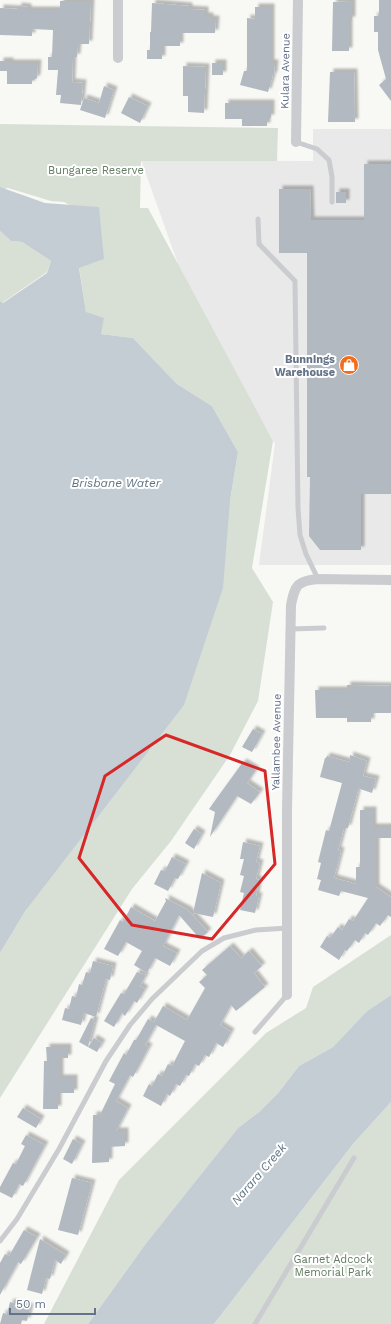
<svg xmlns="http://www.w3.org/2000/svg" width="391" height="1324" font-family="'Work Sans',sans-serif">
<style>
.built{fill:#e8e9e8}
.green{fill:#d8e0d5}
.water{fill:#c5cdd4}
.building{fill:#b2b9c0;filter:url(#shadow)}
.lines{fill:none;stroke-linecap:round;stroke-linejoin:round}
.lane{stroke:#caccd0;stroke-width:5}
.street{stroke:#caccd0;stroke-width:10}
.marked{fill:none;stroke:#d62828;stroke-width:3;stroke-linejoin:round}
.labels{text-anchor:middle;stroke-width:4;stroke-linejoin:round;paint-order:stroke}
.street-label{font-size:11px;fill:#647389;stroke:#fff}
.park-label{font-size:11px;fill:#617a60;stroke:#fff}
.poi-label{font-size:11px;font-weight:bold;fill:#647389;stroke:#fff;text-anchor:end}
.water-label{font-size:12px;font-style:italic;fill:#607584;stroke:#fff}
</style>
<defs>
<filter id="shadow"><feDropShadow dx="3.5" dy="-3.5" stdDeviation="1" flood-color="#0004"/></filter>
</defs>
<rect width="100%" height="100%" fill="#f8f8f5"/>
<path class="built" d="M313,129H391V565H259L275,444L187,289L141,160L313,161Z"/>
<path class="green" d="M0,124L278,128L277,161H141L140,208H148L273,441L252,568L273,602L258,701L230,755L171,841L132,889L0,1098V953L26,910L230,501L238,452L212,406L177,384L133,338L101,334L86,312L79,267L77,209L64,202L51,201L8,188L0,190Z
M0,231L11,241L22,242L51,261L47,272L2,303L0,301Z
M391,935V995L367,1011L333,1047L299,1066L278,1093L259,1112L238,1128L147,1242L88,1324H44L119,1180L266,1033L306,1008L313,987Z
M391,1102V1324H214L353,1144Z"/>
<path class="water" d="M0,187L45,203L99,207L104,259L79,268L86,312L104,318L101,334L133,338L177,384L212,406L238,452L230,501L223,588L184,705L26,910L0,953V301L3,303L47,273L51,261L22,242L11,241L0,231Z
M391,995V1102L353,1144L214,1324H88L147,1242L238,1128L259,1112L278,1093L299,1066L333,1047L367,1011Z"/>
<path class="building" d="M379,0H391V101L379,85L386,79L378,50V32H374V16H379Z
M60,1H91L89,44H78L77,57H73L72,82L83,83L81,105L60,103L61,95H56L58,70H48V57H52L53,30L32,29V36L0,35V8L18,9V6L28,7V10H60Z
M352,1V20H349V51H332L333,2Z
M152,3L189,6V9L205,10V16H210V19H216L215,33H180V46H162V59H147V50H150V32H151Z
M255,7H271V63H275L274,75H273L268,92L240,85L244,71H247V18L255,19Z
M0,61H10V63H38L37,78L32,81V84H7V71H0Z
M212,63H223V75H212Z
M183,66L206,67L204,113L188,112V96H183Z
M330,72H354L355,122H328Z
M104,86L114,90L105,118L80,110L84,98L99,103Z
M129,97L148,106L140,123L121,113Z
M225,103H271V118H267V126H242V119H225Z
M364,164H391V494H361V550H320L309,536L310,477H307V253H279V189H310L311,220H364Z
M336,192H346V203H336Z
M347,685L391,686V713H371V722H347V718H316L315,690H347Z
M253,729L262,734L252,752L242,747Z
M350,755L367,761L363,776L376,779L372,793L360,789V788L358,790L348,828H344L338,850L341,851L334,878L356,884V867H360V810H373V827H391V838H376V887L391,897V917L388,915L380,926L376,923L368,935L365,933L359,943L355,940L347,951L345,950L339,960L320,947L327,936L330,938L338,927L342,930L349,919L353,921L368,898L341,891L339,896L318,890L321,880L317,879L321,863L318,862L326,830L329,831L342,783L320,777L325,758H326L327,756L349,762Z
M243,762L256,770L247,783L260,792L251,804L237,796L210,837L215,812L209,809Z
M194,829L202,834L194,849L185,843Z
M243,842L260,846L256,862L260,863L256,879L259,880L256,896H259L255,913L240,910L244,893L240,892L244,876L240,875L244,859H240Z
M172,857L186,864L178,879L175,878L168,891L154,884L161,870L165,871Z
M202,873L221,883L213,917L193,913Z
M165,898L188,910L208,932L200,939L179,915L163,946L177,953L170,966L155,958L147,973L134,965L142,951L126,942L118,956L104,949L120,920L123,922L131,907L155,921L166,901Z
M230,946L241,958L249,951L262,966L254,973L265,987L236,1011L231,1005L220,1025L231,1032L223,1047L216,1043L209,1057L205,1055L199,1066L195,1064L189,1076L186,1075L180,1086L176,1084L170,1096L167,1094L161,1106L143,1096L149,1084L152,1086L158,1074L162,1076L168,1064L172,1066L185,1041L156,1025L145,1045L149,1047L133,1077L130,1075L116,1101L128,1108L116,1131H125V1146L109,1147V1162L92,1163L93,1115H100L115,1084L109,1081L124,1053L126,1055L134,1040H136L148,1019L154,1022L163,1006L187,1020L205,988L199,982L207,975L202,970Z
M93,961L113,966L110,980L106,979L96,1017L84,1013L81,1025L62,1020L65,1008L69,1009L72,996L76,997L79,984L82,985L86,972L90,973Z
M137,972L146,975L140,986L145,989L137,1003L134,1001L125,1016L122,1013L114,1027L104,1021L121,993L124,994Z
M91,1018L95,1020L88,1047L79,1042Z
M94,1038L102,1043L97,1052L88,1047Z
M46,1047H68V1058H60V1078H74V1093H58V1109H43L44,1061H47Z
M23,1108L41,1119L36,1128L17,1117Z
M26,1135L45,1145L23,1186L19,1184L12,1198L0,1192V1187L13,1163L16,1164L25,1146L21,1144Z
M73,1139L82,1144L72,1164L63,1159Z
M72,1178L92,1183L78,1235L58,1230Z
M24,1230L37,1237L21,1264L18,1262L0,1295V1263L5,1254L9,1256Z
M40,1239L66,1255L61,1264L55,1260L50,1279L46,1278L42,1294L27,1290Z
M10,1302L30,1307L27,1321L22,1320L21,1324H0L3,1313L7,1314Z"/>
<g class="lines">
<path class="lane" d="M296,142L317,149L329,160L332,177V202
M258,219L259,244L295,281L298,508L300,535L306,554L318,579
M290,629L324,628
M255,1032L287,995
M0,1241L17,1219L59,1149L106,1061L130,1025L152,999L202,951L224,938L256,930L288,928
M255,1324L354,1158"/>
<path class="street" d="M118,58V0
M296,142L298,0
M287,995V810L291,605C295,585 297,581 318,579L391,580"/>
</g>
<path class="marked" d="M166,735L265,771L275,864L212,939L132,925L79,858L105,776Z"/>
<defs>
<symbol id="shop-disc" viewBox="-11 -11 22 22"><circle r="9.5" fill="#f36c19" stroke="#fff"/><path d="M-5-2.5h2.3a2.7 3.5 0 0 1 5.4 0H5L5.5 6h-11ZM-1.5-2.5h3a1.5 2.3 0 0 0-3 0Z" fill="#fff"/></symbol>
</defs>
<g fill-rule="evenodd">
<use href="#shop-disc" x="338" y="354" width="22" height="22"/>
</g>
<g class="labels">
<g class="street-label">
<text transform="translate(285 71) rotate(-89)" y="4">Kulara Avenue</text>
<text transform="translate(276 742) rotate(-89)" y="4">Yallambee Avenue</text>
</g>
<g class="park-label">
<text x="96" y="174">Bungaree Reserve</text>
<text x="333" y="1263">Garnet Adcock<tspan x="333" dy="13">Memorial Park</tspan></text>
</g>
<g class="poi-label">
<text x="335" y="363">Bunnings<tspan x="335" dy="13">Warehouse</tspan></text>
</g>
<g class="water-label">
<text x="116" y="487">Brisbane Water</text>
<text transform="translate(259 1174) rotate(-49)" y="4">Narara Creek</text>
</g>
</g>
<path d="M10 1308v6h85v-6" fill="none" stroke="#647389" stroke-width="2"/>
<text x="16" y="1308" font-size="12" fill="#647389" stroke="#ffffff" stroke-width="3" paint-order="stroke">50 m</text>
</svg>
